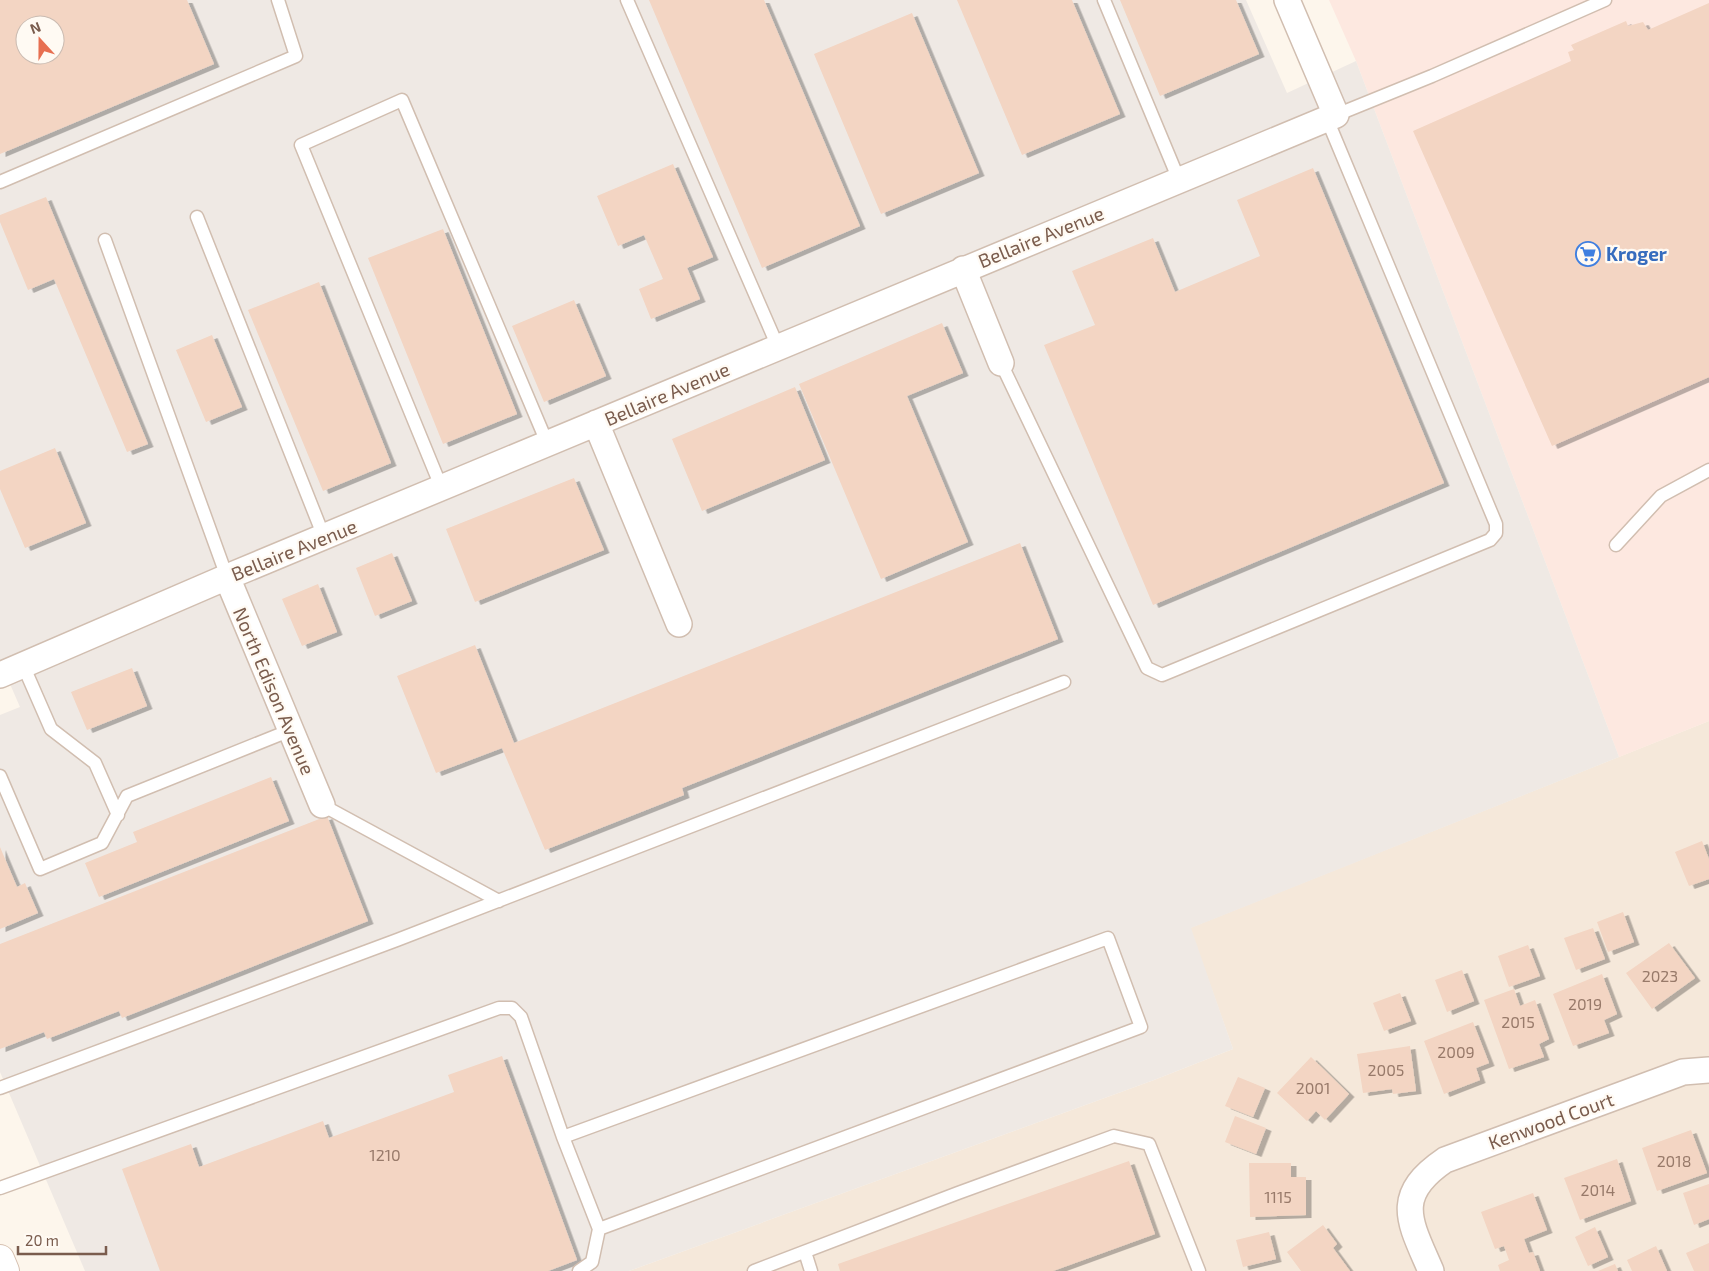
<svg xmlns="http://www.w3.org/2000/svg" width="1709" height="1271" font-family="'Exo 2',sans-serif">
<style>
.residential{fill:#f5e8da}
.commercial{fill:#fde8e0}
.industrial{fill:#efe9e4;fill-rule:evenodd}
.building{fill:#f3d5c3;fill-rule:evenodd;filter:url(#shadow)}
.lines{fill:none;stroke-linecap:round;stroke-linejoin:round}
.lane-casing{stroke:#d1beb0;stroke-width:15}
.street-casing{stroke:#d1beb0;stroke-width:28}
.secondary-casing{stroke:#d6c0b0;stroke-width:30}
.lane{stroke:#fff;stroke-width:12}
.street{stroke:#fff;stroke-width:25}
.secondary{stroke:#fff;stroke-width:28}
.labels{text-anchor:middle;stroke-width:4.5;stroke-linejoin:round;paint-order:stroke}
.number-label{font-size:16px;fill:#987a6a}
.street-label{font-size:19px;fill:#7a5c4d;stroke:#fffaf3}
.shop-label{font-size:19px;font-weight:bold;fill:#366cbe;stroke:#fffaf3;text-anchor:start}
</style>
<defs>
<filter id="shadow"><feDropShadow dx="5.5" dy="3" stdDeviation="0" flood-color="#0004"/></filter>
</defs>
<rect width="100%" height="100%" fill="#fdf6ec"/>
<path class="residential" d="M1709,721V1271H629L1154,1080L1233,1049L1190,928Z"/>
<path class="commercial" d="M1329,0H1709V721L1619,757L1356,61Z"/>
<path class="industrial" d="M0,0H1246L1287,93L1356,61L1619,757L1191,928L1233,1049L1154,1080L629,1271H85L0,1072V715L20,707L0,661ZM25,25H55V55H25Z"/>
<path class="building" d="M0,0H187L214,64L0,154ZM25,25H55V55H25Z
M649,0H764L860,226L762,268Z
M957,0H1072L1120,114L1022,155Z
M1120,0H1236L1259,54L1160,96Z
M1709,3V377L1552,446L1413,131L1571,61L1568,52L1574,50L1571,45L1626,21L1628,26L1643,22L1648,30Z
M912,13L979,173L881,214L814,54Z
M673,164L713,257L687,268L700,299L651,319L639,289L663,279L644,235L618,246L597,196Z
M1313,168L1444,483L1153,605L1044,345L1095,325L1072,271L1153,238L1175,292L1260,256L1237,200Z
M46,197L148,444L127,452L54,279L28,290L0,222V215Z
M443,229L517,414L443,444L368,258Z
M319,282L391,463L323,491L248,310Z
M574,300L606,376L544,402L512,326Z
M942,323L963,373L907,396L968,542L881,579L799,384Z
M212,335L242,407L206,422L176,350Z
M795,387L825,460L702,511L672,439Z
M55,448L86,523L25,548L0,489V471Z
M574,478L604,550L475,602L446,529Z
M1020,543L1058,639L682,788L684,795L545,850L502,748L436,773L397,676L475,645L514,743Z
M392,553L412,601L375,616L356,568Z
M318,584L337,632L302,646L282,599Z
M132,668L147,706L87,730L71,692Z
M271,777L289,821L99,897L85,863L137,842L133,832Z
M327,816L368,921L122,1018L119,1011L47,1039L44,1032L0,1049V944Z
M1702,841L1709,859V879L1689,886L1675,852Z
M0,847L17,887L25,883L38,913L0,929Z
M1623,912L1634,942L1608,952L1597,922Z
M1593,928L1605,959L1576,970L1564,938Z
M1669,943L1695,978L1652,1009L1626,973Z
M1528,945L1540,976L1509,987L1498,956Z
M1462,970L1474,1001L1447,1012L1435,980Z
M1602,974L1617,1014L1604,1020L1609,1033L1573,1046L1553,994Z
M1514,989L1520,1006L1535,1000L1549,1039L1539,1044L1544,1057L1509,1069L1484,1000Z
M1400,993L1411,1021L1384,1031L1373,1003Z
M1473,1022L1489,1063L1476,1068L1480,1080L1444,1094L1424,1041Z
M1410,1046L1416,1091L1393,1094L1392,1089L1363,1093L1357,1054Z
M502,1056L577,1260L548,1271H160L122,1169L191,1144L199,1167L323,1121L329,1138L454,1092L448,1075Z
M1311,1057L1349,1094L1325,1120L1316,1111L1307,1121L1277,1093Z
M1238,1077L1265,1088L1253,1117L1225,1106Z
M1235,1116L1266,1128L1256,1154L1225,1142Z
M1691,1130L1707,1173L1657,1191L1642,1148Z
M1617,1159L1631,1201L1580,1220L1564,1178Z
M1129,1161L1155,1234L1053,1271H840L838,1264Z
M1249,1163H1291V1177H1306V1215L1250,1217Z
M1709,1184V1219L1694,1225L1683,1193Z
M1533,1193L1547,1230L1524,1239L1529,1253L1533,1252L1540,1271H1500L1498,1265L1509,1260L1504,1246L1495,1249L1481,1212Z
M1323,1225L1337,1244L1333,1248L1350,1271H1301L1287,1252Z
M1595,1227L1608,1257L1588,1266L1575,1237Z
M1269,1232L1276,1259L1243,1267L1236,1240Z
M1709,1243V1271H1694L1686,1253Z
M1656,1246L1667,1271H1632L1627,1260Z
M1615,1264L1618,1271H1598Z"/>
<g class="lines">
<defs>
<path id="lane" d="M627,0L778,347
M1104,0L1179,180
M1336,115L1432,76L1605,0
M0,182L296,56L278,0
M197,217L324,537
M105,240L227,577
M1001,363L1147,668L1162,675L1490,540L1496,533V524L1327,119
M442,489L301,145L402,100L548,445
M1616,545L1661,496L1709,470
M23,665L51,729L95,763L118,815
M0,776L40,869L102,843L127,796L291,730
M322,805L499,901
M0,1088L397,940L1064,682
M0,1188L499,1008H512L521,1017L563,1137L599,1229L1141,1027L1108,938L563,1137
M805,1252L811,1271
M579,1271L592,1262L599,1229
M754,1271L958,1193L1114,1136L1149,1144L1199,1271"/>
<path id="street" d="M963,269L1001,363
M596,423L679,624
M227,577L322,805
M0,675L227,577L1336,115L1287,0
M1431,1271C1410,1222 1392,1196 1445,1160L1683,1072L1709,1070"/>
<path id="secondary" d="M0,1259L5,1271"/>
</defs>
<use href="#lane" class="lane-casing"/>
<use href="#street" class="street-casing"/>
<use href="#secondary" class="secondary-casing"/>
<use href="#lane" class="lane"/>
<use href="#street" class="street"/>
<use href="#secondary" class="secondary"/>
</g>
<defs>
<symbol id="supermarket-ring" viewBox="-11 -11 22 22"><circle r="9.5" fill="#fffaf3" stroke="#3f7fe0" stroke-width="1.5"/><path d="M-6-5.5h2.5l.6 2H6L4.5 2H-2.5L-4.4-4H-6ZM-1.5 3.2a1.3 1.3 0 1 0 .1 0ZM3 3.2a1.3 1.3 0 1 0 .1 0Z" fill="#3f7fe0"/></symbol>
</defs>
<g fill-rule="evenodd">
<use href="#supermarket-ring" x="1574" y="240" width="28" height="28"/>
</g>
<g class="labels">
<g class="number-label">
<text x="1660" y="982">2023</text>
<text x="1585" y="1010">2019</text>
<text x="1518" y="1028">2015</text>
<text x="1456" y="1058">2009</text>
<text x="1386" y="1076">2005</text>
<text x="1313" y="1094">2001</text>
<text x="385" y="1161">1210</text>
<text x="1674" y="1167">2018</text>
<text x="1598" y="1196">2014</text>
<text x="1278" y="1203">1115</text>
</g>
<g class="street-label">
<text transform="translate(1041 237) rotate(-22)" y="7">Bellaire Avenue</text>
<text transform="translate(667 394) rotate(-23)" y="7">Bellaire Avenue</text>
<text transform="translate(294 550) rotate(-22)" y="7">Bellaire Avenue</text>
<text transform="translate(274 691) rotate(67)" y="7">North Edison Avenue</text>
<text transform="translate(1551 1121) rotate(-20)" y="7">Kenwood Court</text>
</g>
<g class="shop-label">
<text x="1606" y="261">Kroger</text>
</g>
</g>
<g transform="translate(40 40) rotate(339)"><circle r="24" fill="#fffaf3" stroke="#cabbb1"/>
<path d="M0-4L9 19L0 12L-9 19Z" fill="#e76f51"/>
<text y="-8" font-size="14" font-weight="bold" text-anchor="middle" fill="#7a5c4d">N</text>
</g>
<path d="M18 1246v8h88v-8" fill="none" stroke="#7a5c4d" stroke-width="2.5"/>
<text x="25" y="1246" font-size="15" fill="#7a5c4d" stroke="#fffaf3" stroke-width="4" paint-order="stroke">20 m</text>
</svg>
